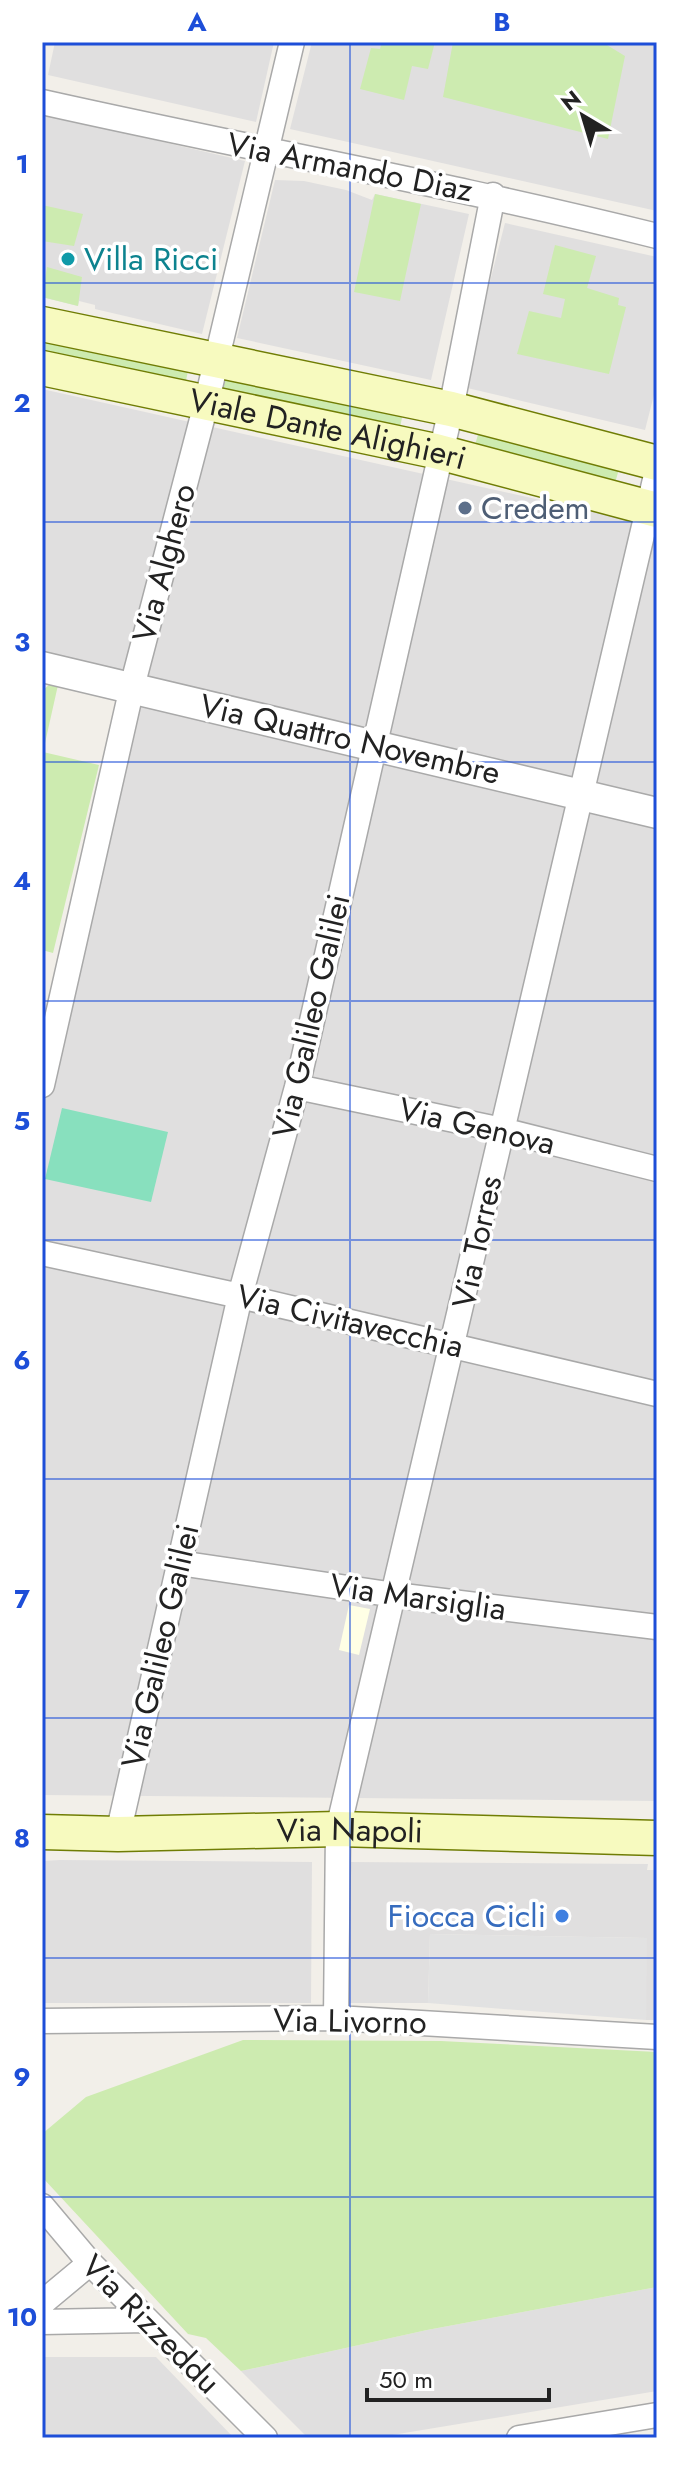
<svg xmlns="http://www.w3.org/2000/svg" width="699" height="2480" font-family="Jost,sans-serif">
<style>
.residential{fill:#e0dfdf}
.education{fill:#ffffe5}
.grass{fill:#cdebb0}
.pitch{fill:#88e0be}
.parking{fill:#e2e2e2}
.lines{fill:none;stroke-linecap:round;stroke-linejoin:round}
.minor-casing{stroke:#a9a9a9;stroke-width:27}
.tertiary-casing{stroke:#a9a9a9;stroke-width:33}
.secondary-casing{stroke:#707d05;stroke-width:37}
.minor{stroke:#fff;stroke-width:24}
.tertiary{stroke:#fff;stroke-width:30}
.secondary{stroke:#f7fabf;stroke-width:34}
.grid{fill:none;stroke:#1d4ed8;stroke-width:2;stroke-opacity:0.55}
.culture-dot{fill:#0f9aa8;stroke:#fff;stroke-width:3}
.service-dot{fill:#5c6f8a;stroke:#fff;stroke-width:3}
.shop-dot{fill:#3f7fe0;stroke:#fff;stroke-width:3}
.labels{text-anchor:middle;stroke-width:7;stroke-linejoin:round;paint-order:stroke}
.street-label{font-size:32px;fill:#222;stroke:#fff}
.culture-label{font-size:32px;fill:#0d838f;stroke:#fff;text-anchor:start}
.service-label{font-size:32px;fill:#4e5e75;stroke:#fff;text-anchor:start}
.shop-label{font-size:32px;fill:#366cbe;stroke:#fff;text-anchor:end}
.neatline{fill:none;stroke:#1d4ed8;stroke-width:3}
.grid-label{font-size:26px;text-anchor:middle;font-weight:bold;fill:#1d4ed8}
</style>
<rect width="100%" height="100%" fill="#f2efe9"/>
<path class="residential" d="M55,42H274L256,122L48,75Z
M312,42H657V211L290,129Z
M42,114L245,161L202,334L95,309V305L79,301L78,306L42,297Z
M275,180L304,181L346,190L372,200L375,194L469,214L431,380L237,338Z
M505,223L657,257V383L645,430L463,387Z
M42,389L657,526V1801L42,1795V1025L62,1030L146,679L42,654Z
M60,1860L312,1862L311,2003H42V1861Z
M349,1862L648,1864L647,1870H657V2020H646V1938L430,1934L428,2003H350Z
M657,2287V2391L374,2438H308L241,2371L427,2330Z
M42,2357H156L234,2438H42Z"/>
<path class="education" d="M349,1605L370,1609L359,1655L339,1650Z"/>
<path class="grass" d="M382,42H435L428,69L412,66L404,100L360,89L371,48L380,49Z
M453,42H602L625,56L608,139L443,97Z
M375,194L421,204L400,301L354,292Z
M42,205L83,214L74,246L42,241Z
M555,245L596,256L587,288L619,298L618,305L626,307L609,374L517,354L529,311L561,318L565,299L543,294Z
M47,267L82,277L78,306L42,297Z
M42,332L189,367L184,389L42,355Z
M219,374L403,413L398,437L214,399Z
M481,424L621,462L613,490L473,452Z
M50,684L58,685L43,752L99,765L53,953L42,950V691Z
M243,2040L441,2041L657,2052V2287L427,2330L241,2371L206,2338L188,2334L42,2177V2134L86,2097Z"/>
<path class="pitch" d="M62,1108L168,1132L151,1202L45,1179Z"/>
<path class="parking" d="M430,1934L647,1938L646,2020L428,2003Z"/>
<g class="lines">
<defs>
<path id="minor" d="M42,102C247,148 453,185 657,236
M42,1085L132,687L206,404L292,42
M297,1087L502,1130L657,1169
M42,1253L240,1296L657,1394
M179,1563L395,1595L657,1627
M118,1834L240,1296L297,1087L451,409L493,195
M336,2018L338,1829L657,471
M42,2021L336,2018L657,2037
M42,2206L90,2263L265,2438
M42,2303L90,2263
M42,2322L147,2320
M519,2438L657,2415"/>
<path id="tertiary" d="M42,667L657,813"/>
<g id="secondary">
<path d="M42,324L451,409L657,463"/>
<path id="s1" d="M42,368L435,451L657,510"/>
<path id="s2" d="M42,1832L118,1834L338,1829L657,1838"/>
</g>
</defs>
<use href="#minor" class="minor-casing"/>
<use href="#tertiary" class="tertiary-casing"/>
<use href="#secondary" class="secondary-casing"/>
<use href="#minor" class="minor"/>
<use href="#tertiary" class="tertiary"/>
<use href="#secondary" class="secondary"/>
</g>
<path class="grid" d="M350,42V2438M42,283H657M42,522H657M42,762H657M42,1001H657M42,1240H657M42,1479H657M42,1718H657M42,1958H657M42,2197H657"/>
<circle class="culture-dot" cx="68" cy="259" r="8"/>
<circle class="service-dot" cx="465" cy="508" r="8"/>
<circle class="shop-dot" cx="562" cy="1916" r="8"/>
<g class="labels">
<g class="street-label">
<text transform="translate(350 167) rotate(11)" y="11">Via Armando Diaz</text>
<text dy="11" stroke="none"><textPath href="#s1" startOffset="292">Viale Dante Alighieri</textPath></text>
<text transform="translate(164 563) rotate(-75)" y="11">Via Alghero</text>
<text transform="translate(350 739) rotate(13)" y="11">Via Quattro Novembre</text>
<text transform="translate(311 1016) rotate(-77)" y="11">Via Galileo Galilei</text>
<text transform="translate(477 1126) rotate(13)" y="11">Via Genova</text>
<text transform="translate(477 1242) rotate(-78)" y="11">Via Torres</text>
<text transform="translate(350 1321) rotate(13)" y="11">Via Civitavecchia</text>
<text transform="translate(418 1597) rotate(8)" y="11">Via Marsiglia</text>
<text transform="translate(160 1646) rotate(-77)" y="11">Via Galileo Galilei</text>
<text dy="11" stroke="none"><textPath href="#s2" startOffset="308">Via Napoli</textPath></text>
<text transform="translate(350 2021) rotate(1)" y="11">Via Livorno</text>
<text transform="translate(151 2324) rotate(45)" y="11">Via Rizzeddu</text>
</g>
<g class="culture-label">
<text x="84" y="270">Villa Ricci</text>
</g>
<g class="service-label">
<text x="481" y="519">Credem</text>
</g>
<g class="shop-label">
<text x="546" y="1927">Fiocca Cicli</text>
</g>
</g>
<rect width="699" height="2480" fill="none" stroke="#ffffff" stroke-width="88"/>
<g transform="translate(583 116) rotate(322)" stroke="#ffffff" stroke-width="6" paint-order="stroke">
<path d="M0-6L14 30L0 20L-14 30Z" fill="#222222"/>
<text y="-12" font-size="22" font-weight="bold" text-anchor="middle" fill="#222222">N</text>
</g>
<path d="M367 2388v12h182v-12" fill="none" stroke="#222222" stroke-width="4"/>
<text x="379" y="2388" font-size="24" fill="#222222" stroke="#ffffff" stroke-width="6" paint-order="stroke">50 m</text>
<rect x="44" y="44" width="611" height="2392" class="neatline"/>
<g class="grid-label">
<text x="197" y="31">A</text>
<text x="502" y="31">B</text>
<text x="22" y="173">1</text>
<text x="22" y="412">2</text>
<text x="22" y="651">3</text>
<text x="22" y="890">4</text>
<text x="22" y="1130">5</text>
<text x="22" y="1369">6</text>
<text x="22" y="1608">7</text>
<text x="22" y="1847">8</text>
<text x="22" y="2086">9</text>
<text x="22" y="2326">10</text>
</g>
</svg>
